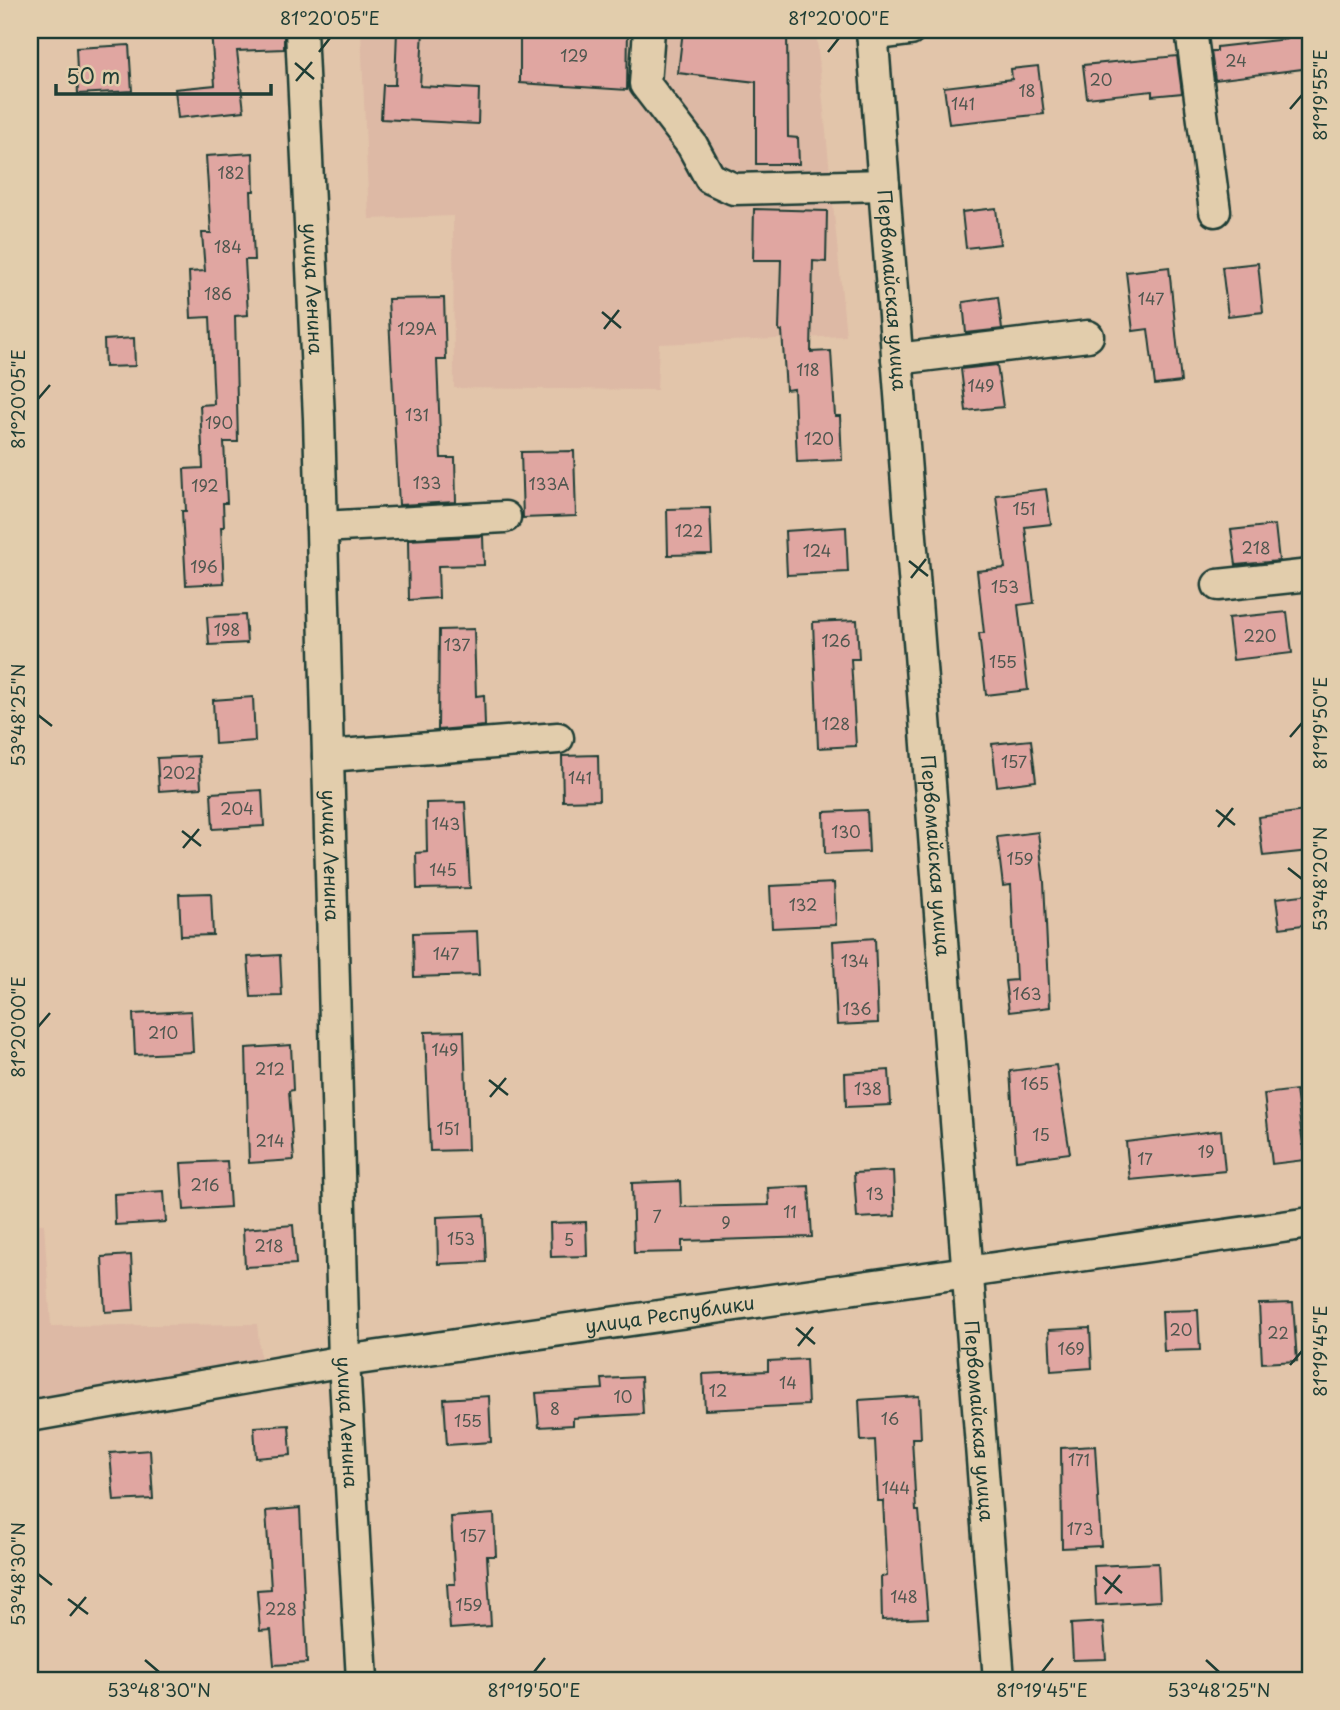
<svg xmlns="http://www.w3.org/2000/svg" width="1340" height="1710" font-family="'Playpen Sans',sans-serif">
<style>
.built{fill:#ddb9a5}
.building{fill:#e0a6a1;stroke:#1f3d34;stroke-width:2}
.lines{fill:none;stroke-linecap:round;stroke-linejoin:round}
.minor-casing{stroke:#1f3d34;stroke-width:35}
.minor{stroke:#e2cdac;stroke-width:30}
.ticks{fill:none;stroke:#1f3d34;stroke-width:2.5}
.labels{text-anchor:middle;stroke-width:6;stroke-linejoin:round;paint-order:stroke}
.number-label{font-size:16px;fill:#4f574f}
.street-label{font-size:19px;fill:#1f3d34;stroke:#e2cdac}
.neatline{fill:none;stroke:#1f3d34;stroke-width:2.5}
.ticks-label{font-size:18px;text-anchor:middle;fill:#1f3d34}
</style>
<rect width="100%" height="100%" fill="#e2c5aa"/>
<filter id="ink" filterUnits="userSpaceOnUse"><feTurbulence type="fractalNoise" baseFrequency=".0143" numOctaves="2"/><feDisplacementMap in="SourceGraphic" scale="14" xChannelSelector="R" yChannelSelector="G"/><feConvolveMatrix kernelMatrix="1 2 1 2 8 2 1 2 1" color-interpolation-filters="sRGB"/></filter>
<g filter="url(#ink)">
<path class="built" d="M361,30H816L846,336L659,344L657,390L454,388L453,216L369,219Z
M30,1223L44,1224L51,1326L257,1324L261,1363L30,1402Z"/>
<path class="building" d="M211,30H284V49L237,51L244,111L178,118L175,89L215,85Z
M397,30H423L420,86L479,89L478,124L381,119L383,85H395Z
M520,30H628L627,90L520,83Z
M683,30H787L788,137L798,138L799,164H756V82L678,73Z
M1286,30H1310V68L1215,80L1211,51H1217V47L1287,39Z
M129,45L132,91L78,94L76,48Z
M1177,56L1182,93L1152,96V91L1087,98L1083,65Z
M1038,66L1044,114L949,124L944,87L1012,79L1011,69Z
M253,153L254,191H251L254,260H245L248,315L235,316L238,442H224L227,503H223L224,527H221L224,583L186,585L182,511H186L184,469L203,468L200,405L214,404L210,317L191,318L189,272L205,271L202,233H211L206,156Z
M996,208L1000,244L966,248L962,212Z
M754,209L827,211L826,262L813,261L811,352L831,351L835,416H840L842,460L797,462L794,389L786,390L782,331L779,330L781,260H753Z
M1258,263L1263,312L1228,316L1222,267Z
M1169,267L1181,382L1155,385L1148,329L1133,331L1126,272Z
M998,297L1002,329L966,333L963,302Z
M444,298L446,360H437L441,458H455L456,502L399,505L388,299Z
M134,338L135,366L105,367L104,340Z
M997,365L1003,407L966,411L961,369Z
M574,451L576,516L523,518L521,452Z
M1046,489L1051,524L1025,527L1034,603L1018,605L1028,690L986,695L979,633H984L977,571L1005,568L996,495Z
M710,508L712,554L668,555L667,509Z
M1275,525L1279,561L1236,565L1231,530Z
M846,527L848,572L787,575L785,531Z
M483,536L484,565L438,566L439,598L409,600L408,540Z
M1287,612L1292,653L1233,660L1228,618Z
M245,615L247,643L209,645L207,617Z
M857,620L859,659H851L856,746L818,748L813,622Z
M474,629L476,696L484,695L485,726L438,730L439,630Z
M253,697L255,741L215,744L213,700Z
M1031,740L1036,781L997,786L992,744Z
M598,755L599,800L563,801L562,756Z
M199,756L201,788L159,791L157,758Z
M262,790L264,826L213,829L211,793Z
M465,802L470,888L417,889L416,853L427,852L426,803Z
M867,810L869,852L825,854L824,812Z
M1305,811L1309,851L1263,856L1258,817Z
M1038,832L1044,882L1050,1007L1009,1012L1005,981L1016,980L1011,885L1003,886L997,837Z
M834,883L836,925L772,928L770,886Z
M211,893L213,935L181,936L179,894Z
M1310,894V924L1280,928L1276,898Z
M477,931L479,975L414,977L413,933Z
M875,938L878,1023L837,1025L833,941Z
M280,955L282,996L251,997L248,957Z
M191,1011L193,1052L135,1055L133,1014Z
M464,1031L468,1150L430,1151L425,1032Z
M291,1045L293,1090L289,1091L294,1160L249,1163L246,1048Z
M1056,1065L1070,1153L1016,1160L1010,1071Z
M889,1070L891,1105L846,1107L845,1073Z
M1296,1090L1305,1160L1272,1164L1264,1094Z
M1221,1130L1225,1171L1130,1180L1126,1142Z
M227,1161L230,1207L184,1210L181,1163Z
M893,1171L895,1216L857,1218L854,1173Z
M680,1181L681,1207L769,1205L768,1188L809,1186L812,1237L682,1241V1252L634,1253L632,1183Z
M164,1191L166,1222L115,1225L114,1194Z
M484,1215L486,1262L438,1264L437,1217Z
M586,1222L587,1256L551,1257L550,1223Z
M293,1225L296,1264L245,1267L243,1229Z
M131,1255L134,1310L105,1312L102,1257Z
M1293,1303L1297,1361L1262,1363L1259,1304Z
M1198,1310L1200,1350L1164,1351L1162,1311Z
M1090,1328L1092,1368L1051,1371L1049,1330Z
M806,1359L808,1405L705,1410L703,1374L768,1371V1361Z
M641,1377L643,1414L573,1418V1425L539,1427L536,1393L603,1389L602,1379Z
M489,1396L491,1442L447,1445L444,1399Z
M919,1396L921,1438H912L916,1511H919L928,1618L882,1620L881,1577L887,1576L883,1501H878L875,1440L861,1441L859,1400Z
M289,1425L291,1455L256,1458L254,1427Z
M1095,1446L1101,1546L1062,1548L1061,1448Z
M150,1450L153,1499L114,1501L110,1453Z
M300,1508L307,1663L274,1665L271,1630L260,1631L257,1590L271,1589L266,1511Z
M494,1514L496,1556H487L491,1626L450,1629L447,1584H455L451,1517Z
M1158,1563L1160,1601L1096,1605L1094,1566Z
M1103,1622L1106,1659L1073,1660L1071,1624Z"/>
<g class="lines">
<defs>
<g id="minor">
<path id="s1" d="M301,30L319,418L344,1361L362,1680"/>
<path d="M649,30L645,84L692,145L710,178L734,189L884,185"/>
<path id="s2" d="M872,30L999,1680"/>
<path d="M1191,30L1215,211"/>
<path d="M872,35L910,30"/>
<path d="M897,359L1088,336"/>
<path d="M322,527L505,517"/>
<path d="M1218,585L1310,575"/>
<path d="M328,756L558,738"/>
<path id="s3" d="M30,1416L344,1361L1310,1223"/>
</g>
</defs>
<use href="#minor" class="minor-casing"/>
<use href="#minor" class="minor"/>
</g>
</g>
<path class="ticks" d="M319,52L330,38M828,52L839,38M295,63L314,79M296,81L312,62M1290,109L1302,95M602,312L621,328M604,329L619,310M38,399L50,385M909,561L928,576M911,578L926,559M38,715L52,726M1290,737L1302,723M1216,810L1235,825M1218,827L1233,808M182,831L201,846M183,848L199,829M1288,868L1302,879M38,1027L50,1013M489,1080L508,1095M490,1097L506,1078M796,1328L815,1344M798,1346L813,1327M1290,1365L1302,1351M38,1574L52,1585M1103,1577L1122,1593M1105,1594L1120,1575M68,1599L88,1614M70,1616L86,1597M145,1660L159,1672M1206,1660L1219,1672M534,1672L545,1658M1042,1672L1053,1658"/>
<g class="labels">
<g class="number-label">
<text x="574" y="62">129</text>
<text x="1236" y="67">24</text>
<text x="1101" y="86">20</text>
<text x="1027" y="97">18</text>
<text x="963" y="110">141</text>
<text x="231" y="179">182</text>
<text x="228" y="253">184</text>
<text x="218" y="300">186</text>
<text x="1151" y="305">147</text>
<text x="417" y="335">129А</text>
<text x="808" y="376">118</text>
<text x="981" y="392">149</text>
<text x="417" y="421">131</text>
<text x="219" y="429">190</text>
<text x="819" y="445">120</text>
<text x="427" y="489">133</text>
<text x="549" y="490">133А</text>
<text x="205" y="492">192</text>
<text x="1024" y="515">151</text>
<text x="689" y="537">122</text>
<text x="1256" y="554">218</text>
<text x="817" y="557">124</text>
<text x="204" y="573">196</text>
<text x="1005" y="593">153</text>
<text x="227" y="636">198</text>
<text x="1260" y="642">220</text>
<text x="836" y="647">126</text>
<text x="457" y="651">137</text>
<text x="1003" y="668">155</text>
<text x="836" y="730">128</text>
<text x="1014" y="768">157</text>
<text x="179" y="779">202</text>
<text x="580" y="784">141</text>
<text x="237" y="815">204</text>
<text x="446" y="830">143</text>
<text x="846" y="838">130</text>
<text x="1020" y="865">159</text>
<text x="443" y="876">145</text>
<text x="803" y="911">132</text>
<text x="446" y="960">147</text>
<text x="855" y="967">134</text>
<text x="1027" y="1000">163</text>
<text x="857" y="1015">136</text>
<text x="163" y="1039">210</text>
<text x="445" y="1056">149</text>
<text x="270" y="1075">212</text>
<text x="1035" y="1090">165</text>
<text x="868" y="1095">138</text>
<text x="448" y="1135">151</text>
<text x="1041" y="1141">15</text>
<text x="270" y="1147">214</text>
<text x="1206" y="1158">19</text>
<text x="1145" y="1165">17</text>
<text x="205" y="1191">216</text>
<text x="875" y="1200">13</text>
<text x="790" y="1218">11</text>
<text x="657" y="1223">7</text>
<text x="726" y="1229">9</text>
<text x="461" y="1245">153</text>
<text x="569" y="1246">5</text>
<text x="269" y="1252">218</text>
<text x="1181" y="1336">20</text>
<text x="1278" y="1339">22</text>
<text x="1071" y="1355">169</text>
<text x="788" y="1389">14</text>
<text x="718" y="1397">12</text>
<text x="623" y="1403">10</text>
<text x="555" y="1415">8</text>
<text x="890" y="1425">16</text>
<text x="468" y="1427">155</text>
<text x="1079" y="1466">171</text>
<text x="896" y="1494">144</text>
<text x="1080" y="1535">173</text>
<text x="473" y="1542">157</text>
<text x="904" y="1603">148</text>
<text x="469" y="1611">159</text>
<text x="281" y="1615">228</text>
</g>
<g class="street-label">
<text dy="7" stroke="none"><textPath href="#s1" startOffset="259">улица Ленина</textPath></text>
<text dy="7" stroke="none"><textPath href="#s2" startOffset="261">Первомайская улица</textPath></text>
<text dy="7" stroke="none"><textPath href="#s1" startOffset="826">улица Ленина</textPath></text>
<text dy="7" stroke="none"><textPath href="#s2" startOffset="828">Первомайская улица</textPath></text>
<text dy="7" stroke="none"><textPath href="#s3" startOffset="648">улица Республики</textPath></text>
<text dy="7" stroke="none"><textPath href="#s2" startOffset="1395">Первомайская улица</textPath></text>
<text dy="7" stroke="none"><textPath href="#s1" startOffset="1393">улица Ленина</textPath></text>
</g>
</g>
<rect width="1340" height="1710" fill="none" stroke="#e2cdac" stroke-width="77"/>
<path d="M56 84v10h215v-10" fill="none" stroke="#1f3d34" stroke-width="3.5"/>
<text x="66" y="84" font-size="21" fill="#1f3d34" stroke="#e2cdac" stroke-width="5" paint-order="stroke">50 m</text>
<rect x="38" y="38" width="1264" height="1634" class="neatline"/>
<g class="ticks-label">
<text x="330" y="25">81°20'05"E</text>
<text x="839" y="25">81°20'00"E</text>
<text transform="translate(1321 95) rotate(-90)" y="6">81°19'55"E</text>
<text transform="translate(19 399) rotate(-90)" y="6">81°20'05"E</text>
<text transform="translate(19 715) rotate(-90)" y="6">53°48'25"N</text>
<text transform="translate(1321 723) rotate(-90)" y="6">81°19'50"E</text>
<text transform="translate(1321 879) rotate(-90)" y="6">53°48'20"N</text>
<text transform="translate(19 1027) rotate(-90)" y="6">81°20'00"E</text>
<text transform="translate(1321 1351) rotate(-90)" y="6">81°19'45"E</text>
<text transform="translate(19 1574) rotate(-90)" y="6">53°48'30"N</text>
<text x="159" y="1697">53°48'30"N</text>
<text x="534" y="1697">81°19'50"E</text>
<text x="1042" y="1697">81°19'45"E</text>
<text x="1219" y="1697">53°48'25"N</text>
</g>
</svg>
